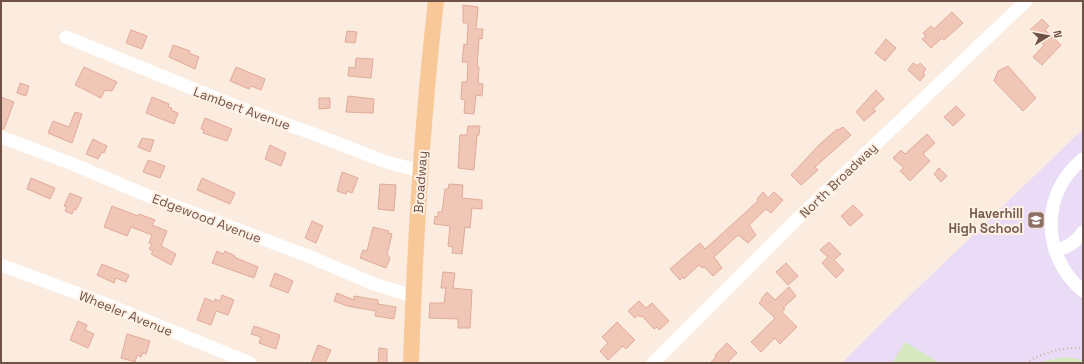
<svg xmlns="http://www.w3.org/2000/svg" width="1084" height="364" font-family="'Space Grotesk',sans-serif">
<style>
.education{fill:#eadcf7}
.grass{fill:#d5e8bf}
.building{fill:#f0c6b7;stroke:#e2aa98}
.lines{fill:none;stroke-linecap:round;stroke-linejoin:round}
.path{stroke:#d4aa9b;stroke-width:2;stroke-dasharray:1 3;stroke-linecap:butt}
.minor{stroke:#fff;stroke-width:13}
.major{stroke:#f9c898;stroke-width:16}
.labels{text-anchor:middle;stroke-width:4;stroke-linejoin:round;paint-order:stroke}
.street-label{font-size:13px;fill:#705148;stroke:#fff1e4}
.education-label{font-size:13px;font-weight:bold;fill:#785e54;stroke:#fff1e4;text-anchor:end}
</style>
<rect width="100%" height="100%" fill="#fbecdf"/>
<path class="education" d="M1083,129V363H842L894,311Z"/>
<path class="grass" d="M905,342L940,363H892Z
M1066,357L1083,360V363H1039L1047,360Z"/>
<path class="building" d="M463,5L478,7L476,29H483L482,39L479,38L477,67H479L478,83L483,84L482,96L476,95L474,114L464,113L465,100L461,99L462,82H467L468,62H462L464,44L467,45L468,23H463Z
M952,12L963,23L944,40L942,38L931,48L922,39L926,36L923,33L931,26L934,29Z
M1042,19L1049,26L1045,30L1061,45L1042,65L1033,57L1044,45L1030,30Z
M131,30L147,36L142,49L126,43Z
M347,31L357,32L355,43L345,42Z
M886,39L896,48L885,61L875,53Z
M173,45L190,51L189,53L199,57L195,69L169,57Z
M356,58L373,59L371,78L348,76L349,67L355,68Z
M913,63L918,66L920,63L926,69L923,73L925,75L920,81L908,70Z
M1008,66L1036,98L1023,111L994,81L998,71Z
M84,67L117,82L112,91L105,90L101,98L75,85Z
M236,67L265,79L261,90L251,86L249,89L230,81Z
M20,83L29,86L26,96L17,93Z
M876,90L884,99L873,109L876,111L864,121L856,112Z
M348,96L374,99L373,113L346,112Z
M1,97L14,102L4,129H1Z
M152,97L169,104L168,107L172,108L171,110L178,113L174,124L146,113Z
M319,98H330V108L319,109Z
M956,106L965,115L953,126L944,117Z
M75,112L82,114L72,143L48,133L53,121L69,127Z
M205,118L232,129L227,141L203,133L204,130L201,129Z
M468,126H480L479,135H477L474,170L458,168L460,135H467Z
M843,127L851,135L815,167L818,170L801,185L791,175L819,145L837,129L838,130Z
M927,134L935,143L923,154L930,161L910,181L900,171L904,168L893,158L901,150L905,154Z
M142,138L154,140L150,152L138,147Z
M93,139L107,146L104,153L102,152L98,159L86,154Z
M270,145L286,153L281,166L265,159Z
M148,160L165,166L160,178L143,172Z
M939,168L947,176L941,182L934,174Z
M342,172L358,178L352,193L347,191L346,194L337,191Z
M31,178L55,188L50,199L27,189Z
M202,178L235,193L230,204L197,190Z
M380,184L396,185L394,211L378,209Z
M449,184L463,185L462,198L482,200V209L472,208L470,228L465,227L462,254L452,253L453,247L448,246L450,226L434,224L435,216L438,217V212H442L445,189H448Z
M763,192L768,198L774,192L783,200L771,213L766,209L749,225L756,235L748,243L738,235L714,257L722,268L713,276L704,267L702,268L699,265L684,279L683,277L680,280L670,269L700,243L705,249L758,201L757,199Z
M70,193L82,198L76,210L74,209L72,214L65,211L67,207L64,206Z
M853,205L863,215L850,226L841,216Z
M112,206L138,216L139,214L155,220L152,225L167,231L161,246L176,254L171,265L151,254L153,251L149,249L152,244L149,243L152,235L131,227L127,236L104,227Z
M312,221L323,226L316,243L305,238Z
M373,227L389,231L388,233L392,234L387,254L390,258L386,268L360,258L363,250L367,251Z
M829,242L841,254L834,260L844,270L836,278L822,263L828,257L820,250Z
M217,251L223,254L225,251L235,256L234,257L258,267L254,278L212,263Z
M786,263L798,276L788,285L776,272Z
M102,264L129,275L126,282L116,278L114,283L97,275Z
M443,272L455,273L453,288L472,290L470,328H458V319L429,318L430,303H444L446,288H441Z
M275,273L293,281L288,293L270,286Z
M789,287L796,296L783,308L785,309L782,312L797,327L780,344L775,338L761,352L751,342L775,318L759,303L762,300L761,299L767,292L775,300Z
M337,293L354,300V296L378,300V304L396,307L394,319L375,316L376,311L347,306L334,301Z
M222,295L234,300L228,315L216,311L211,325L197,320L205,298L214,302L215,299L220,301Z
M639,301L646,308L652,303L669,321L659,330L657,327L654,329L642,316L640,317L638,315L635,318L628,311Z
M78,321L87,325L85,330L94,334L88,348L70,340Z
M617,322L635,340L626,349L623,346L608,360L600,351L608,343L602,337Z
M254,326L280,335L276,349L259,343L261,337L251,334Z
M127,334L150,341L146,354L142,353L141,357L137,355L135,362L121,358Z
M727,343L737,353L727,363H710L716,357L715,355Z
M318,345L331,350L325,363H311Z
M379,348L387,349V363H378Z"/>
<g class="lines">
<path class="path" d="M1026,363C1043,352 1063,347 1083,348"/>
<path class="minor" d="M66,37L238,107L314,134L386,162L421,171
M1,137L70,163L146,195L308,256L374,284L413,296
M1083,159C1040,193 1041,256 1083,291
M1055,251C1067,247 1076,243 1083,232
M1,265L101,302L250,363
M653,363L794,222L1026,1"/>
<path class="major" d="M411,363C415,242 422,121 436,1"/>
</g>
<defs>
<symbol id="school-square" viewBox="-11 -11 22 22"><rect x="-9" y="-9" width="18" height="18" rx="4" fill="#8d6e63" stroke="#fff1e4"/><path d="M0-5L7-2L0 1L-7-2ZM-4 1L0 2.5L4 1V4Q0 6-4 4Z" fill="#fff"/></symbol>
</defs>
<g fill-rule="evenodd">
<use href="#school-square" x="1026" y="210" width="20" height="20"/>
</g>
<g class="labels">
<g class="street-label">
<text transform="translate(242 108) rotate(20)" y="5">Lambert Avenue</text>
<text transform="translate(838 180) rotate(-44)" y="5">North Broadway</text>
<text transform="translate(420 182) rotate(-86)" y="5">Broadway</text>
<text transform="translate(207 218) rotate(21)" y="5">Edgewood Avenue</text>
<text transform="translate(126 313) rotate(22)" y="5">Wheeler Avenue</text>
</g>
<g class="education-label">
<text x="1023" y="218">Haverhill<tspan x="1023" dy="15">High School</tspan></text>
</g>
</g>
<rect width="1084" height="364" fill="none" stroke="#705148" stroke-width="4"/>
<g transform="translate(1048 36) rotate(79)" stroke="#fff1e4" stroke-width="3" paint-order="stroke">
<path d="M0-3L7 15L0 10L-7 15Z" fill="#705148"/>
<text y="-6" font-size="11" font-weight="bold" text-anchor="middle" fill="#705148">N</text>
</g>
</svg>
